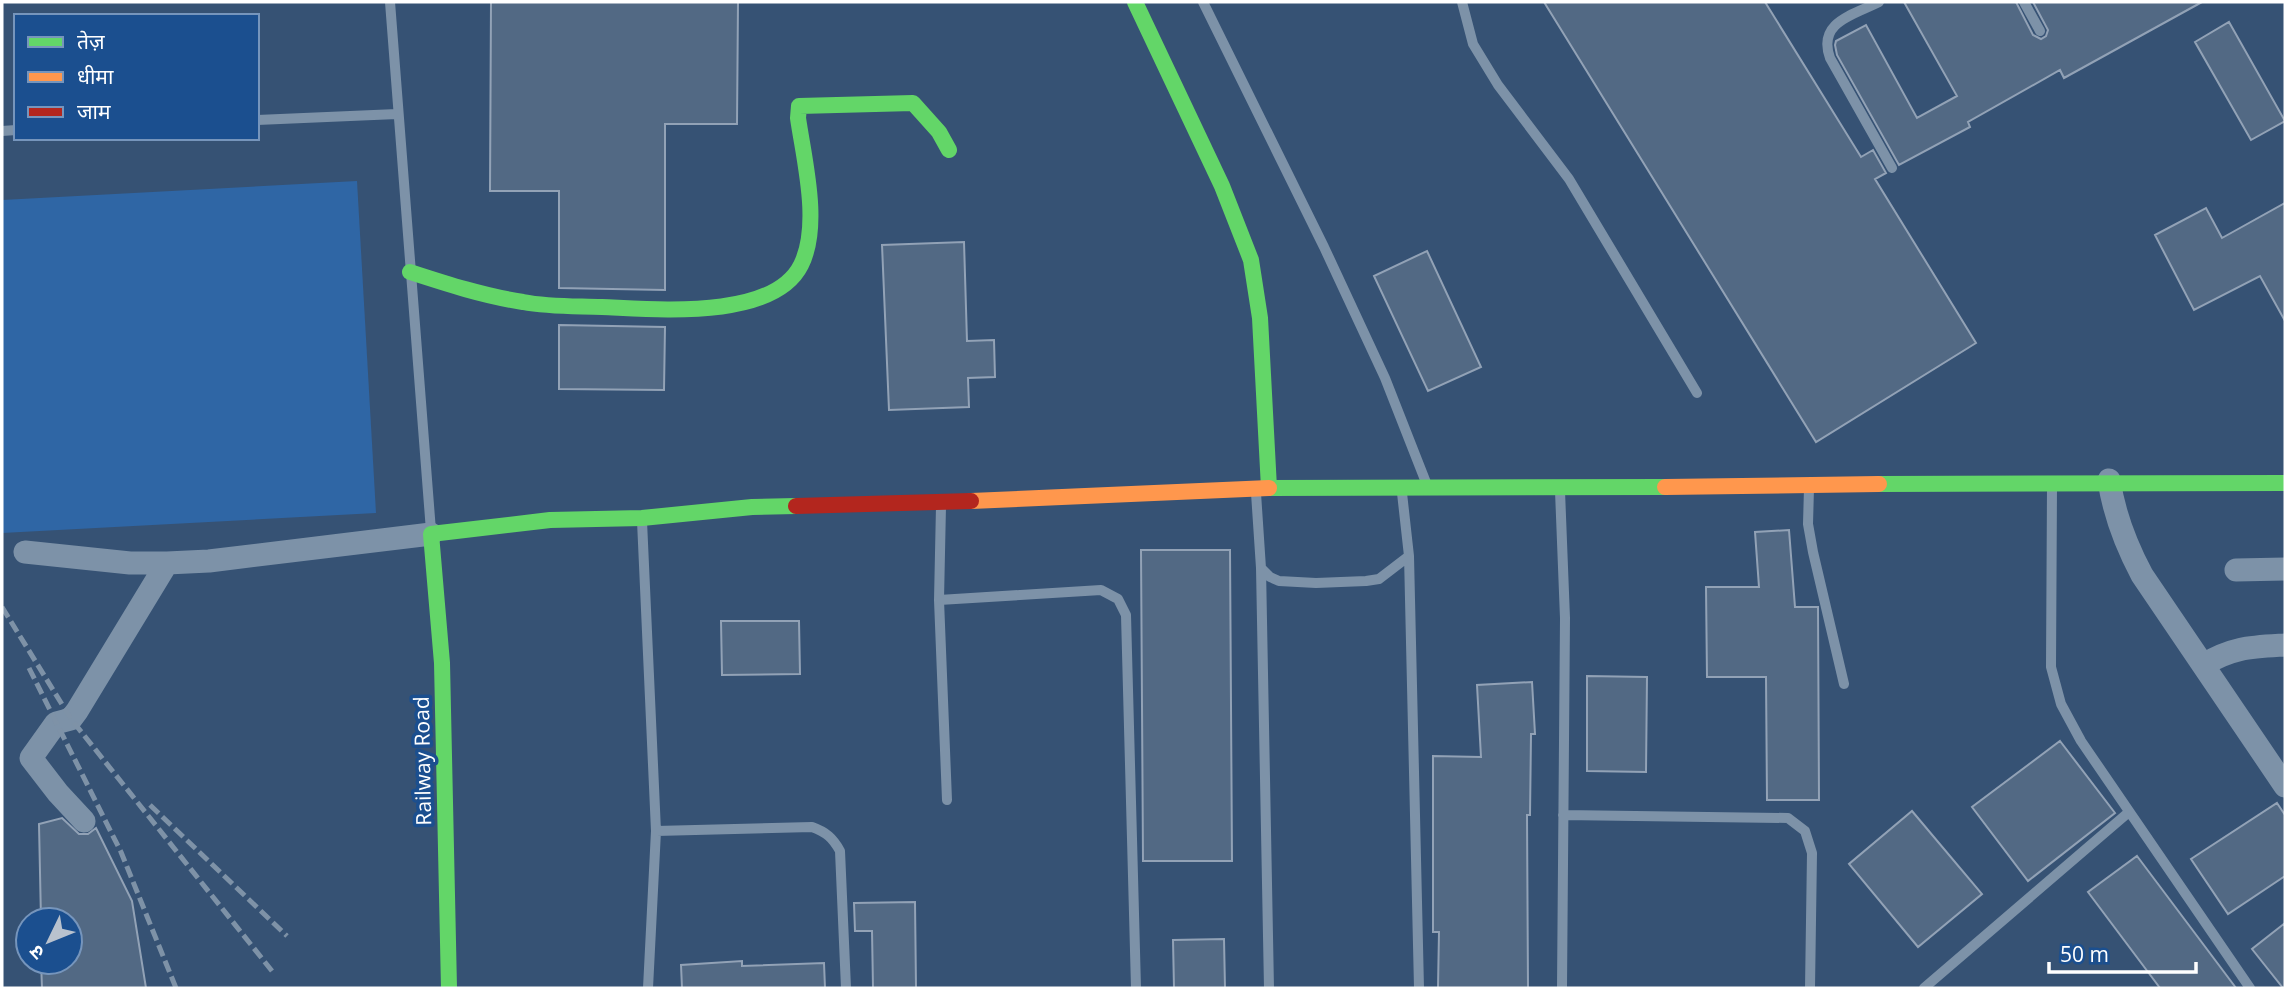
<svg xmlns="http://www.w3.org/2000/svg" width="2287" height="990" font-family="'Open Sans','Noto Sans Devanagari',sans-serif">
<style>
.green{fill:#2f66a5}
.building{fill:#526984;stroke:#92a2b6;stroke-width:2}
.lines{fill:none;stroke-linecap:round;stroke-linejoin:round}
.lane{stroke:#7d92a8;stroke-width:10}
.street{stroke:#7d92a8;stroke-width:23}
.fast{stroke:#63d668;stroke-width:16}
.slow{stroke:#ff974d;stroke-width:16}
.jam{stroke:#b3261e;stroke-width:16}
.rail{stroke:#7e92a7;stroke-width:5;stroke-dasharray:12 5;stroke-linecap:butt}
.labels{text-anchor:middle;stroke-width:7;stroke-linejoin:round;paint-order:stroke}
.street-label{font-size:21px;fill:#fff;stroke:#1b4f8f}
</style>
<rect width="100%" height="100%" fill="#365274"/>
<path class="green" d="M357,181L376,513L2,533V200Z"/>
<path class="building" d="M491,2H738L737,124H665V290L559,288V191H490Z
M1544,2H1765L1861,157L1873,150L1886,173L1875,179L1976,343L1816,442Z
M1904,2H2016L2033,35L2041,39L2046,36L2048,30L2033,2H2202L2064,78L2060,70L1968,122L1970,127L1899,165L1837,55L1835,45L1836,41L1866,25L1917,118L1957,96Z
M2229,22L2285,121L2251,140L2195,42Z
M2285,203V321L2260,276L2194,310L2155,235L2206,208L2222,238Z
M964,242L967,341L994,340L995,377L968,378L969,407L889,410L882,245Z
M1427,251L1481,367L1428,391L1374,276Z
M559,325L665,327L664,390L559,389Z
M1789,530L1795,607H1818L1819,800H1767L1766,677H1707L1706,587H1759L1755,532Z
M1141,550H1230L1232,861H1143Z
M721,621H799L800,674L722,675Z
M1587,676L1647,677L1646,772L1587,771Z
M1532,682L1535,734H1531L1530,815H1527L1528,988H1438L1439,932H1433V756L1481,757L1477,685Z
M2060,741L2115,813L2028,881L1972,807Z
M2277,803L2285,815V876L2228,914L2191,859Z
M1912,811L1982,894L1918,947L1849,864Z
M62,818L79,834H88L96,828L132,901L146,988H42L41,962H70V920H41L39,824Z
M2137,856L2236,988H2160L2088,892Z
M915,902L916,988H873L872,931H855L854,903Z
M2285,923V988H2283L2252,949Z
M1224,939L1225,988H1174L1173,940Z
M742,961V966L824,963L825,988H682L681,965Z"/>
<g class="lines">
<path class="lane" d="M390,2L431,531
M1203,2L1324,247L1385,378L1427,485
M1462,2L1473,44L1498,85L1569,179L1697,393
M1879,2C1853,15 1817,22 1830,58L1892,168
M2024,2L2040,31
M257,120L397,114
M2,131L16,130
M2052,487L2051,667L2061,704L2081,741L2250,988
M1809,488L1808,524L1813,552L1844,684
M1560,491L1565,618L1562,988
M1256,493L1261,568L1270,577L1279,581L1316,583L1366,581L1379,579L1409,556L1402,493
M941,506L939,600L947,800
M642,521L656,831L648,988
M1409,556L1419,988
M1261,568L1269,988
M939,600L1101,590L1118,599L1126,615L1136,988
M1563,815L1788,818L1805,831L1812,853L1810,988
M656,831L812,827C826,832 833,838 840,851L846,988
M1924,988L2129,812"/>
<path class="street" d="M2109,480C2114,514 2126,545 2142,575L2285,786
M25,552L130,563H167L209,561L431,534
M2236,570L2285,569
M2203,665C2233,647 2251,647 2285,645
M84,821L58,793L31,758L56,723L71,719L77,711L167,563"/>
<path class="fast" d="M1135,2L1222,186L1251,260L1260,318L1269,488L1665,487
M410,272C447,284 484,296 523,302C549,307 575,306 602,307C654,309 773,321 801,265C821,225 804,160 798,118L799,106L913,103L939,132L949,150
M1879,484L2285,483
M449,988L442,663L431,534L550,520L642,518L752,507L796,506"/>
<path class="slow" d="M1665,487L1879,484
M971,501L1269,488"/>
<path class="jam" d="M796,506L971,501"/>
<path class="rail" d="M2,607L71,719L272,971
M29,668L121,852L176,988
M150,805L287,936"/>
</g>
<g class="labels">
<g class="street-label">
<text transform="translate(423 761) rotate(-91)" y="7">Railway Road</text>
</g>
</g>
<rect width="2287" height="990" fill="none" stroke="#ffffff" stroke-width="7"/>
<rect x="14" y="14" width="245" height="126" fill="#1b4f8f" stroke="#7695bc" stroke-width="2"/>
<rect x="28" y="37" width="35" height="10" fill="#63d668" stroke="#7695bc" stroke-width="2"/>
<text x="77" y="49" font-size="21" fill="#ffffff">तेज़</text>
<rect x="28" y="72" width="35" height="10" fill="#ff974d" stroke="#7695bc" stroke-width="2"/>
<text x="77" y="84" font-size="21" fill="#ffffff">धीमा</text>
<rect x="28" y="107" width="35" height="10" fill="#b3261e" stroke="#7695bc" stroke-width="2"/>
<text x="77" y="119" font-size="21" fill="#ffffff">जाम</text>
<g transform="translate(49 941) rotate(227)"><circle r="33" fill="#1b4f8f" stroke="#7695bc" stroke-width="2"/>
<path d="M0-5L12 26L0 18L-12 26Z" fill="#b9c2ce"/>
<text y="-10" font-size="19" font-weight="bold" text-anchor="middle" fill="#ffffff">उ</text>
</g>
<path d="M2049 962v10h147v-10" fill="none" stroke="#ffffff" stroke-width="3.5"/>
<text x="2060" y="962" font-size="21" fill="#ffffff" stroke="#1b4f8f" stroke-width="5" paint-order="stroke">50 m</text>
</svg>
